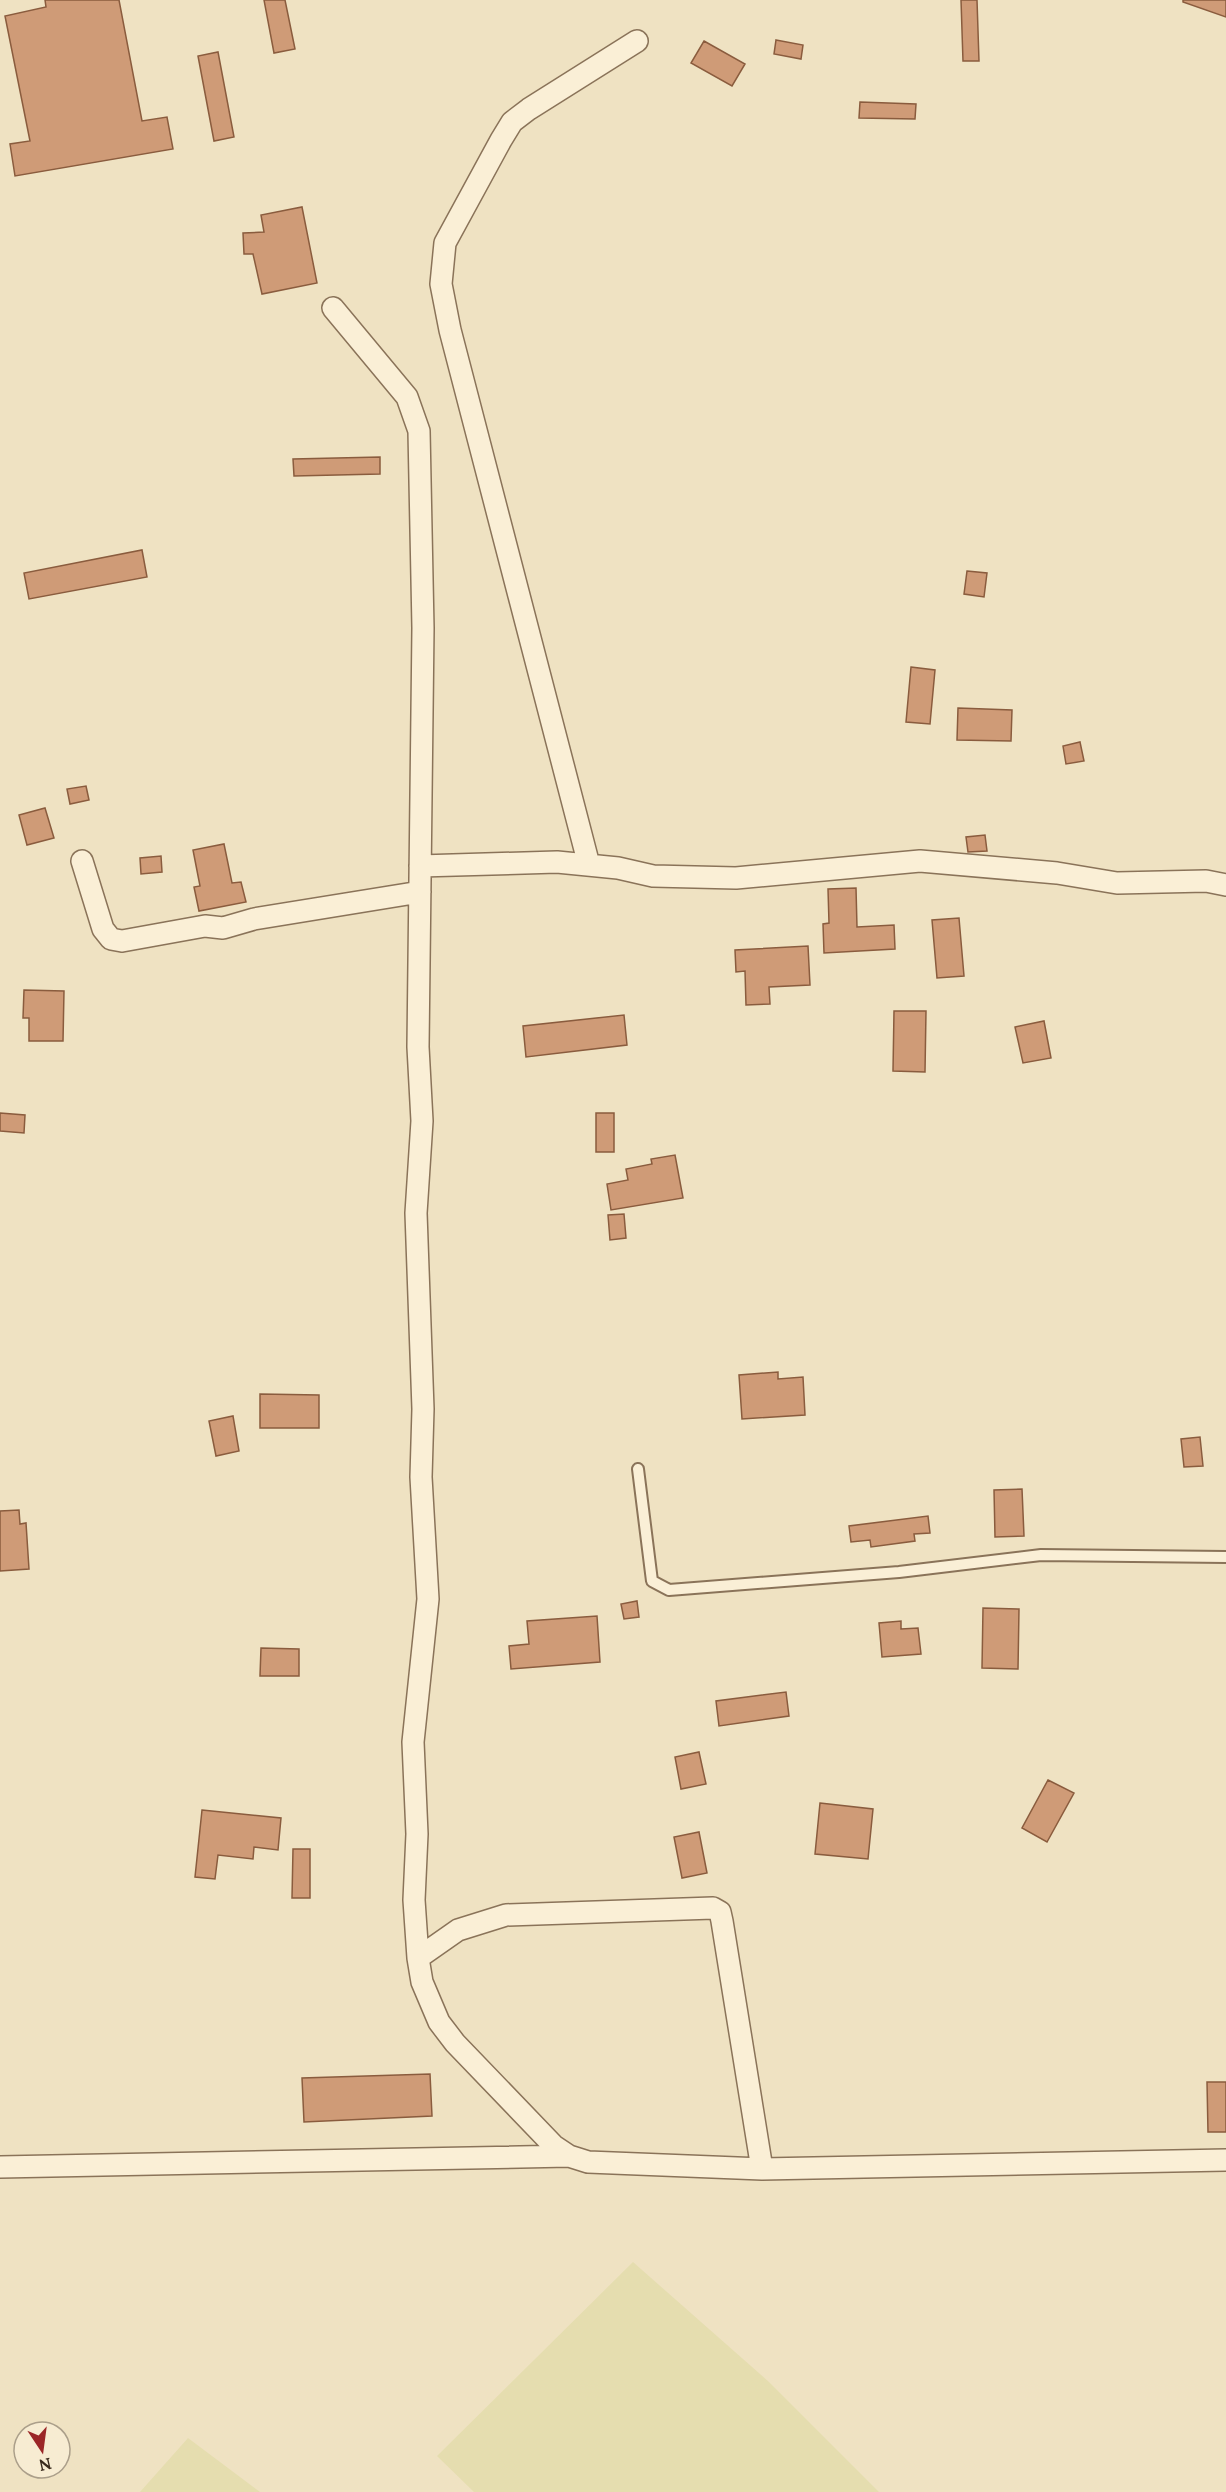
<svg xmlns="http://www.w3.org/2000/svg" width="1226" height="2492" font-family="Lora,serif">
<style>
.farmland{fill:#e5ddaf}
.building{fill:#cf9b77;stroke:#8a5c3e;stroke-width:1.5}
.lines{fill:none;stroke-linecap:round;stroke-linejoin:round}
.service-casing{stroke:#8a7359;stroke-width:14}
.minor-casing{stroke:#8a7359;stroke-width:24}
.service{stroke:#faefd6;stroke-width:10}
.minor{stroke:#faefd6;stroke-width:21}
</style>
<rect width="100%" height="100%" fill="#efe2c2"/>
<path class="farmland" d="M633,2262L769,2382L879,2492H474L437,2456Z
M188,2438L260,2492H140Z"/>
<path class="building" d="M45,0H119L142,121L167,117L173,149L15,176L10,144L30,141L5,16L46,7Z
M264,0H285L295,49L274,53Z
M961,0H977L979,61H963Z
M1183,0H1226V17L1183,2Z
M776,40L803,45L801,59L774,54Z
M704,41L745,64L732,86L691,63Z
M218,52L234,137L214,141L198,56Z
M860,102L916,104L915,119L859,118Z
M302,207L317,283L262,294L253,254H244L243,233L264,232L261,215Z
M380,457V474L294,476L293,459Z
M142,550L147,577L29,599L24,573Z
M967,571L987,573L984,597L964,594Z
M911,667L935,670L930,724L906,722Z
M958,708L1012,710L1011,741L957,740Z
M1080,742L1084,761L1066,764L1063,746Z
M86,786L89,800L70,804L67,789Z
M45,808L54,838L27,845L19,815Z
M985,835L987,851L968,852L966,837Z
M224,844L232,883L241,882L246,902L199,911L194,887L200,886L193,850Z
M161,856L162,872L141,874L140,858Z
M856,888L857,927L894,925L895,949L824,953L823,924L829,923L828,889Z
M959,918L964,976L937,978L932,920Z
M808,946L810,985L769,987L770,1004L746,1005L745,971L736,972L735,950Z
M24,990L64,991L63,1041H29V1018H23Z
M894,1011H926L925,1072L893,1071Z
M624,1015L627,1045L526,1057L523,1026Z
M1044,1021L1051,1058L1023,1063L1015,1027Z
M0,1113L25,1115L24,1133L0,1131Z
M596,1113H614V1152H596Z
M675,1155L683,1198L611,1210L607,1184L628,1180L626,1169L652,1164L651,1159Z
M624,1214L626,1238L610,1240L608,1215Z
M778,1372V1379L803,1377L805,1415L742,1419L739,1375Z
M260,1394L319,1395V1428H260Z
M233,1416L239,1451L216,1456L209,1421Z
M1200,1437L1203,1466L1184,1467L1181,1439Z
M1022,1489L1024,1536L995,1537L994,1490Z
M19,1510L20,1524L26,1523L29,1569L0,1571V1511Z
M928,1516L930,1533L914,1534L915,1541L871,1547L870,1540L851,1542L849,1526Z
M637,1601L639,1617L624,1619L621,1604Z
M983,1608L1019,1609L1018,1669L982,1668Z
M597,1616L600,1662L511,1669L509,1646L529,1644L527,1621Z
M901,1621V1629L918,1628L921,1654L882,1657L879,1623Z
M261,1648L299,1649V1676H260Z
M786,1692L789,1716L719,1726L716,1701Z
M699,1752L706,1784L681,1789L675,1757Z
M1048,1780L1074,1793L1047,1842L1022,1828Z
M820,1803L873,1809L868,1859L815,1854Z
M202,1810L281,1818L278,1850L254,1847L253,1859L218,1855L215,1879L195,1877Z
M699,1832L707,1873L682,1878L674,1837Z
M293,1849H310V1898H292Z
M430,2074L432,2116L304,2122L302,2078Z
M1207,2082H1226V2132H1208Z"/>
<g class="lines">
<defs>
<path id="service" d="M638,1469L652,1581L669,1590L899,1572L1041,1555L1226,1557"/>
<path id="minor" d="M333,308L407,397L419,431L423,628L418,1047L422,1121L416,1213L423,1409L421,1477L428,1599L413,1742L417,1834L414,1900L418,1958L422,1982L439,2022L455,2043L554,2146L569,2156L588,2162L762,2169L1226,2160
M82,861L103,929L111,939L122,941L205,926L223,928L254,919L420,892
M589,865L450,330L441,284L445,243L501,140L512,122L529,109L637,41
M420,866L557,862L618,868L653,876L736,878L920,861L1057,873L1117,883L1206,881L1226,885
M418,1958L458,1930L506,1915L713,1908L720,1912L722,1921L762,2169
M0,2167L569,2156"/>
</defs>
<use href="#service" class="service-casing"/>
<use href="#minor" class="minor-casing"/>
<use href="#service" class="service"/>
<use href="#minor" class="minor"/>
</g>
<g transform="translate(42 2450) rotate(167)"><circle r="28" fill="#f7ecd2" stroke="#ab9f8a" stroke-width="1.5"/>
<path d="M0-4.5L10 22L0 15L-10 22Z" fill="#9b2627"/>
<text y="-9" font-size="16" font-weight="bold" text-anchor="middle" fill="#392b1d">N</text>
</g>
</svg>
